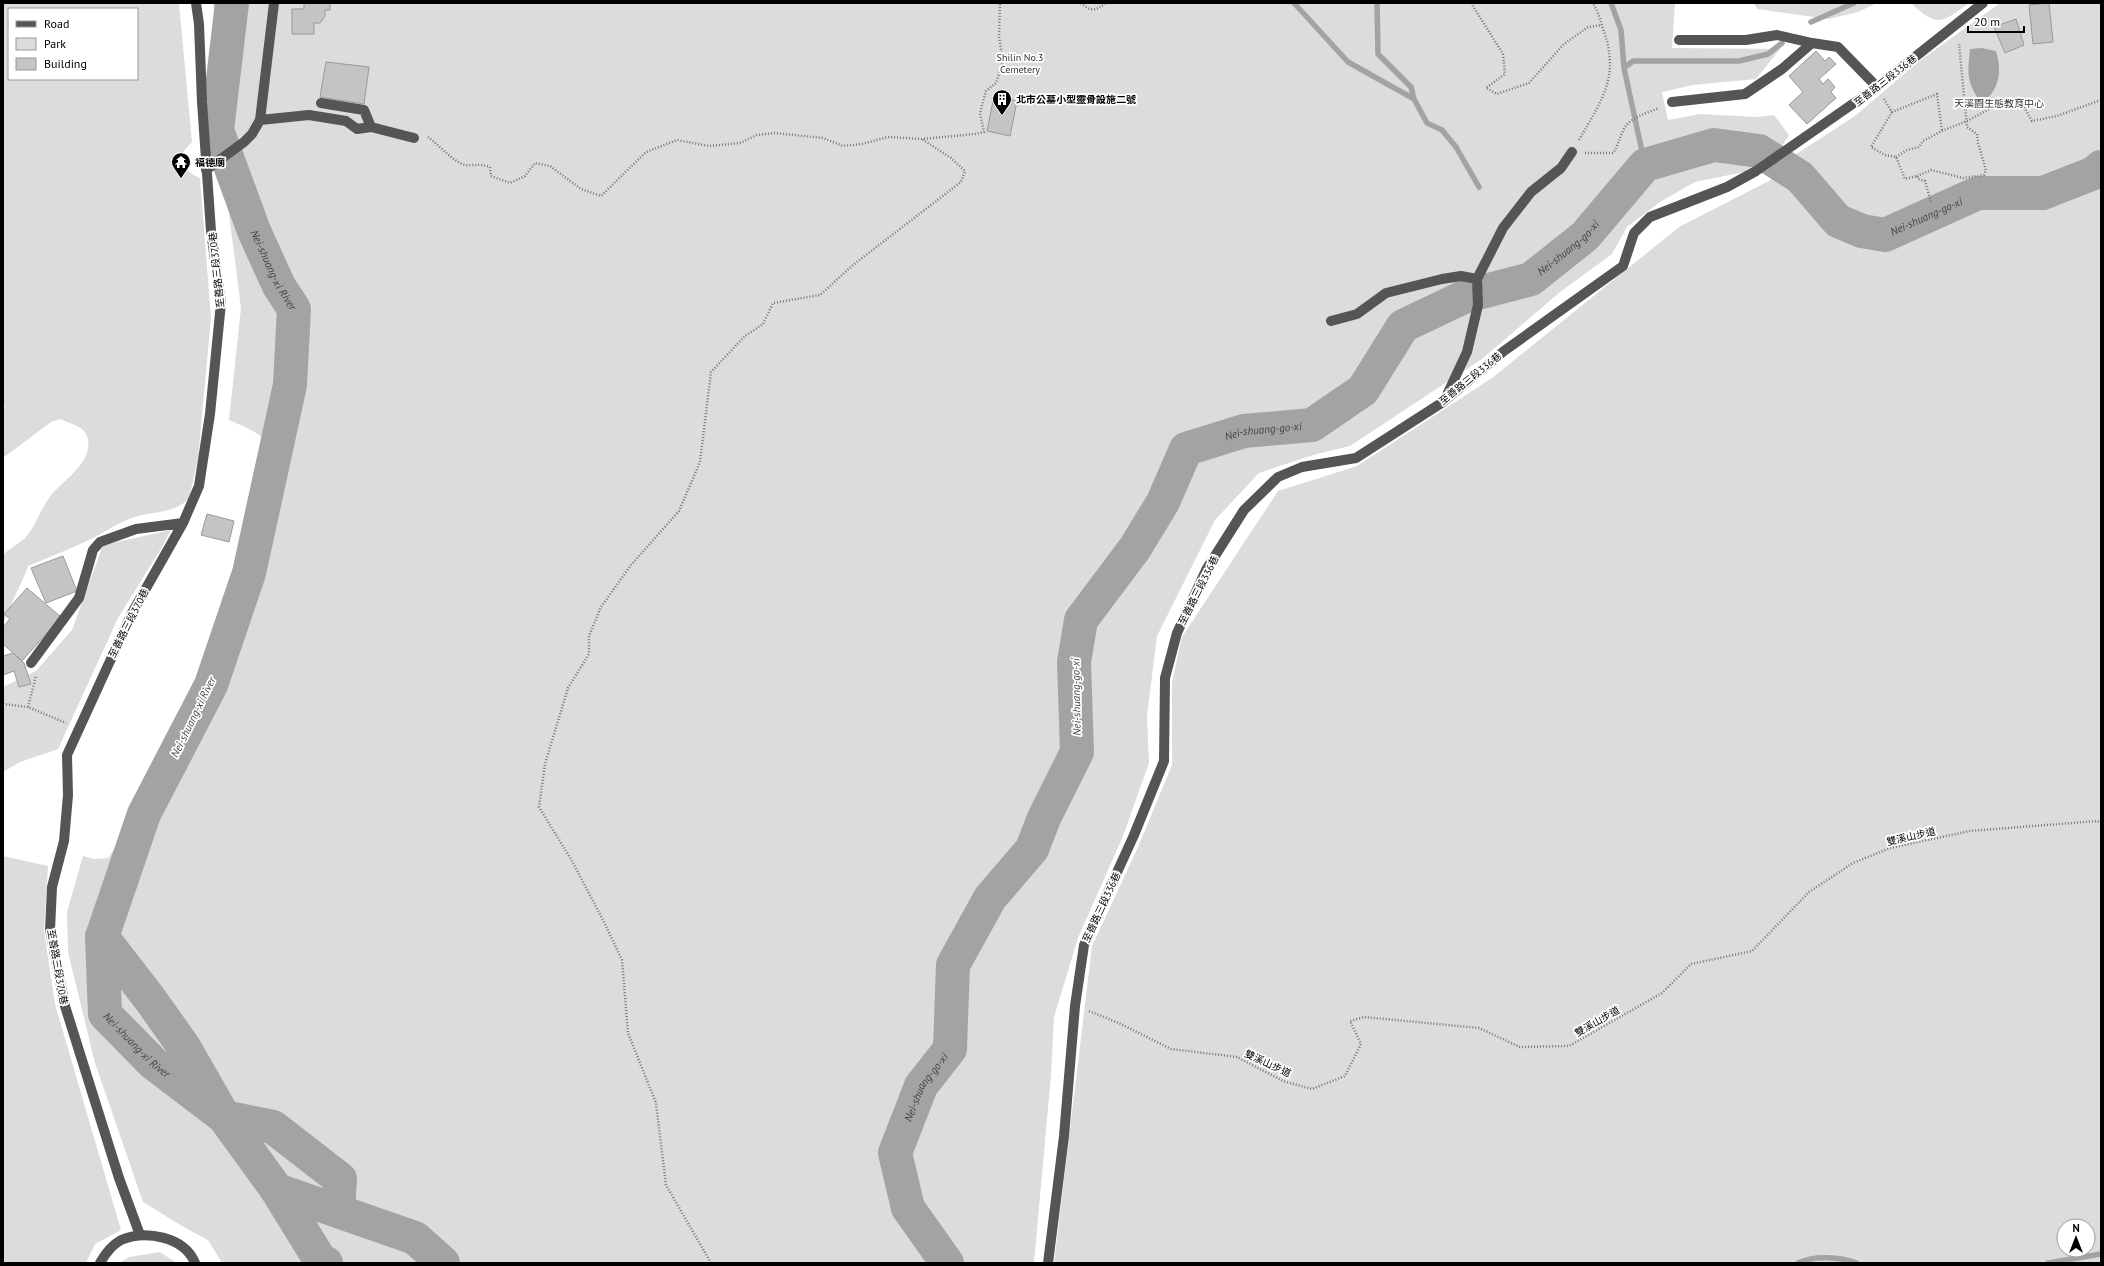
<svg xmlns="http://www.w3.org/2000/svg" width="2104" height="1266" font-family="'PT Sans','Noto Sans TC',sans-serif">
<style>
.green{fill:#dcdcdc;fill-rule:evenodd}
.water{fill:#a3a3a3}
.lines{fill:none;stroke-linecap:round;stroke-linejoin:round}
.stream{stroke:#a3a3a3;stroke-width:5.5}
.river{stroke:#a3a3a3;stroke-width:34}
.building{fill:#c4c4c4;stroke:#999}
.path{stroke:#777;stroke-width:2.5;stroke-dasharray:1 2;stroke-linecap:butt}
.minor{stroke:#555;stroke-width:10}
.labels{text-anchor:middle;stroke-width:3.5;stroke-linejoin:round;paint-order:stroke}
.park-label{font-size:10px;fill:#333;stroke:#fff}
.street-label{font-size:10px;fill:#000;stroke:#fff}
.poi-label{font-size:10px;font-weight:bold;fill:#000;stroke:#fff;text-anchor:start}
.water-label{font-size:11px;font-style:italic;fill:#444;stroke:#fff}
</style>
<rect width="100%" height="100%" fill="#fff"/>
<path class="green" d="M3,3H179L192,142L182,153C185,167 187,173 200,178L211,318L198,459L189,498C176,514 151,511 132,518C117,523 105,532 91,539C70,549 49,557 28,566C21,586 10,604 3,624V555C10,548 18,544 25,538C35,527 39,513 47,501C59,482 96,463 87,436C84,426 68,423 60,419L51,422L3,458V413L5,406L3,404ZM9,9H137V79H9Z
M213,3H1675L1672,48L1780,49L1756,79L1693,85L1662,92L1668,120L1700,114L1757,117L1774,115L1789,135L1782,146L1744,172L1695,182L1660,202L1627,227L1612,254L1560,292L1482,359L1350,446L1313,455L1259,473L1215,520L1157,636L1147,716L1149,763L1123,836L1078,938L1054,1017L1051,1075L1034,1263H222L208,1240L182,1226L143,1202L95,1063L68,952L67,912L83,856L94,859L108,858L162,778L274,479C276,440 262,434 229,420L241,308L223,167L216,125L215,83L218,38Z
M1754,3H1877L1858,12L1829,19L1757,9Z
M1911,3H1970C1942,21 1939,30 1911,3Z
M2000,3H2101V1263H1054L1092,946L1138,847L1172,765V682L1182,637L1278,491L1357,466L1492,378L1679,227L1796,167L1784,162L1855,116L1918,62ZM2064,1226H2088V1250H2064Z
M171,530L162,547L118,618L58,749L20,762L3,772V687L36,671L72,630L103,545Z
M3,856L48,866L44,931L55,1004L121,1230L95,1244L86,1263H3Z
M160,1252L177,1263H120L129,1257Z"/>
<path class="water" d="M1982,48L1996,51C2001,68 2001,82 1989,97H1977C1966,78 1968,71 1970,49Z"/>
<g class="lines">
<path class="stream" d="M1294,3L1348,62L1414,99L1427,123L1442,130L1456,147L1479,187
M1377,3L1378,54L1411,87L1414,99
M1611,3L1621,30L1624,68
M1811,22L1854,3
M1645,165L1624,68L1633,61H1739L1768,54L1782,43
M1466,296V287
M1798,1263C1814,1255 1840,1257 1857,1263
M2048,1263L2101,1254"/>
<g class="river">
<path id="s1" d="M232,3L217,130L254,231L279,286L294,309L290,385L249,573L211,685L144,814L102,937L105,1014L153,1063L224,1117L277,1190L415,1238L443,1263"/>
<path d="M102,937L150,999L184,1047L224,1117L273,1127L340,1179L338,1210"/>
<path d="M277,1190L320,1260L326,1263"/>
<path id="s2" d="M947,1263L908,1208L895,1153L921,1086L950,1049L953,965L990,898L1032,849L1044,818L1077,752L1074,662L1081,620L1135,548L1163,502L1186,449L1244,431L1312,425L1363,390L1403,326L1466,296L1531,279L1585,236L1645,165L1714,145L1759,151L1800,177L1838,221L1862,231L1885,235L1978,193H2043L2094,173L2101,167"/>
</g>
</g>
<path class="building" d="M304,3H330V10H325V16L320,23H314V34H292V9H304Z
M2049,3L2053,42L2033,44L2029,5Z
M2016,19L2024,45L2005,53L1994,27Z
M1816,51L1825,61L1829,57L1836,64L1819,79L1823,84L1828,79L1835,87L1831,92L1836,98L1807,124L1789,105L1803,92L1789,76Z
M326,62L369,67L364,104L320,97Z
M994,96L1017,101L1010,136L987,131Z
M207,514L234,521L229,542L201,535Z
M63,556L77,591L46,603L31,568Z
M27,588L61,617L22,661L3,644V627L10,619L4,614Z
M13,653L24,663L31,684L19,687L14,671L3,675V656Z"/>
<g class="lines">
<path class="path" d="M1081,3C1091,12 1095,11 1106,3
M1471,3L1503,54L1505,74L1486,88L1497,94L1529,83L1564,44L1588,27L1602,25
M1884,99L1892,112L1937,94L1942,131
M1892,112L1871,147L1885,155L1896,157L1905,179L1917,176L1918,179L1925,181L1931,202
M428,137C438,144 453,162 465,165C473,166 478,163 490,167L491,176L510,183L525,176L535,163L550,166L581,189L601,196L646,152L677,140L709,146L740,143L757,135L775,133L823,138L843,146L862,144L888,137L922,139L975,134L984,132L980,113L986,91L996,83L1003,62L999,36L1000,3
M1579,140C1603,98 1621,75 1602,26C1600,18 1597,10 1593,3
M1585,153H1613C1618,146 1619,139 1623,131C1628,118 1647,113 1659,108
M1896,157L1907,150L1919,147L1923,141L1942,131L1967,121L1991,108L2000,107L2009,100L2021,102L2032,121L2057,116L2101,100
M1917,176L1931,170L1963,178L1984,175L1986,170L1978,143L1977,134L1967,127L1959,44
M3,704L28,707L66,723
M28,707L36,676
M1089,1011L1121,1024L1171,1049L1237,1057L1283,1081L1312,1089L1345,1076L1361,1044L1350,1021L1364,1017L1479,1028L1520,1047L1569,1046L1662,993L1691,964L1752,951L1809,892L1853,863L1890,848L1970,831L2097,821L2101,823
M711,1263L666,1185L656,1103L628,1033L622,960L603,920L572,861L539,807L545,764L568,688L589,654V636L601,607L631,565L679,511L700,462L711,372L745,336L763,324L773,303L820,295L853,265L961,182L965,171L951,158L922,139"/>
<path class="minor" d="M1679,40H1746L1777,35L1812,43
M1672,102L1745,94L1782,69L1812,43L1838,47L1877,87
M321,103L364,110L371,127
M260,120L309,115L346,121L357,129L371,127L414,138
M206,170L244,142L252,134L260,120L274,3
M1331,321L1357,314L1386,293L1442,279L1461,276L1477,279
M1445,399L1467,352L1478,305L1477,279L1503,228L1531,192L1561,168L1572,152
M31,663L79,598L93,550L100,542L136,529L183,523
M140,1235L119,1178L65,1006L50,930L52,887L64,841L68,795L67,755L132,613L183,523L199,486L210,414L221,303L211,231L202,102L199,24L196,3
M100,1263C105,1254 112,1245 121,1240C145,1230 184,1236 195,1263
M1048,1263L1064,1136L1075,1006L1084,945L1134,835L1164,761L1165,678L1177,633L1206,570L1244,510L1278,477L1302,467L1356,458L1443,402L1504,351L1623,266L1634,233L1650,217L1727,187L1756,171L1877,87L1983,3"/>
</g>
<defs>
<symbol id="building-pin" viewBox="-11 -11 22 30"><path d="M0 17L-7.5 6A9.5 9.5 0 1 1 7.5 6Z" fill="#000" stroke="#fff"/><path d="M-4-6H4V6H1V3H-1V6H-4ZM-2.5-4.3h1.7v1.8h-1.7ZM.8-4.3h1.7v1.8H.8ZM-2.5-1h1.7V.8h-1.7ZM.8-1h1.7V.8H.8Z" fill="#fff"/></symbol>
<symbol id="temple-pin" viewBox="-11 -11 22 30"><path d="M0 17L-7.5 6A9.5 9.5 0 1 1 7.5 6Z" fill="#000" stroke="#fff"/><path d="M0-6L5-2H3V0L6.5 2.5H4V6H1.5V3h-3V6H-4V2.5H-6.5L-3 0V-2H-5Z" fill="#fff"/></symbol>
</defs>
<g fill-rule="evenodd">
<use href="#building-pin" x="991" y="88" width="22" height="30"/>
<use href="#temple-pin" x="170" y="151" width="22" height="30"/>
</g>
<g class="labels">
<g class="park-label">
<text x="1020" y="61">Shilin No.3<tspan x="1020" dy="12">Cemetery</tspan></text>
<text x="1999" y="107">天溪園生態教育中心</text>
</g>
<g class="street-label">
<text transform="translate(1885 80) rotate(-38)" y="4">至善路三段336巷</text>
<text transform="translate(216 270) rotate(-96)" y="4">至善路三段370巷</text>
<text transform="translate(1470 378) rotate(-39)" y="4">至善路三段336巷</text>
<text transform="translate(1198 590) rotate(-63)" y="4">至善路三段336巷</text>
<text transform="translate(128 623) rotate(-63)" y="4">至善路三段370巷</text>
<text transform="translate(1911 836) rotate(-13)" y="4">雙溪山步道</text>
<text transform="translate(1101 907) rotate(-65)" y="4">至善路三段336巷</text>
<text transform="translate(58 967) rotate(80)" y="4">至善路三段370巷</text>
<text transform="translate(1597 1021) rotate(-30)" y="4">雙溪山步道</text>
<text transform="translate(1268 1063) rotate(25)" y="4">雙溪山步道</text>
</g>
<g class="poi-label">
<text x="1016" y="103">北市公墓小型靈骨設施二號</text>
<text x="195" y="166">福德廟</text>
</g>
<g class="water-label">
<text dy="4" stroke="none"><textPath href="#s2" startOffset="1793">Nei-shuang-go-xi</textPath></text>
<text dy="4" stroke="none"><textPath href="#s2" startOffset="1361">Nei-shuang-go-xi</textPath></text>
<text dy="4" stroke="none"><textPath href="#s1" startOffset="279">Nei-shuang-xi River</textPath></text>
<text dy="4" stroke="none"><textPath href="#s2" startOffset="989">Nei-shuang-go-xi</textPath></text>
<text transform="translate(1076 697) rotate(-91)" y="4">Nei-shuang-go-xi</text>
<text transform="translate(193 717) rotate(-64)" y="4">Nei-shuang-xi River</text>
<text dy="4" stroke="none"><textPath href="#s1" startOffset="1107">Nei-shuang-xi River</textPath></text>
<text dy="4" stroke="none"><textPath href="#s2" startOffset="197">Nei-shuang-go-xi</textPath></text>
</g>
</g>
<rect width="2104" height="1266" fill="none" stroke="#000000" stroke-width="8"/>
<rect x="8" y="8" width="130" height="72" fill="#ffffff" stroke="#999999"/>
<rect x="16" y="21" width="20" height="6" fill="#555555" stroke="#999999"/>
<text x="44" y="28" font-size="12" fill="#000000">Road</text>
<rect x="16" y="38" width="20" height="12" fill="#dcdcdc" stroke="#999999"/>
<text x="44" y="48" font-size="12" fill="#000000">Park</text>
<rect x="16" y="58" width="20" height="12" fill="#c4c4c4" stroke="#999999"/>
<text x="44" y="68" font-size="12" fill="#000000">Building</text>
<g transform="translate(2076 1238)"><circle r="19" fill="#ffffff" stroke="#999999"/>
<path d="M0-3L7 15L0 10L-7 15Z" fill="#000000"/>
<text y="-6" font-size="11" font-weight="bold" text-anchor="middle" fill="#000000">N</text>
</g>
<path d="M1968 26v6h56v-6" fill="none" stroke="#000000" stroke-width="2"/>
<text x="1974" y="26" font-size="12" fill="#000000" stroke="#ffffff" stroke-width="3" paint-order="stroke">20 m</text>
</svg>
